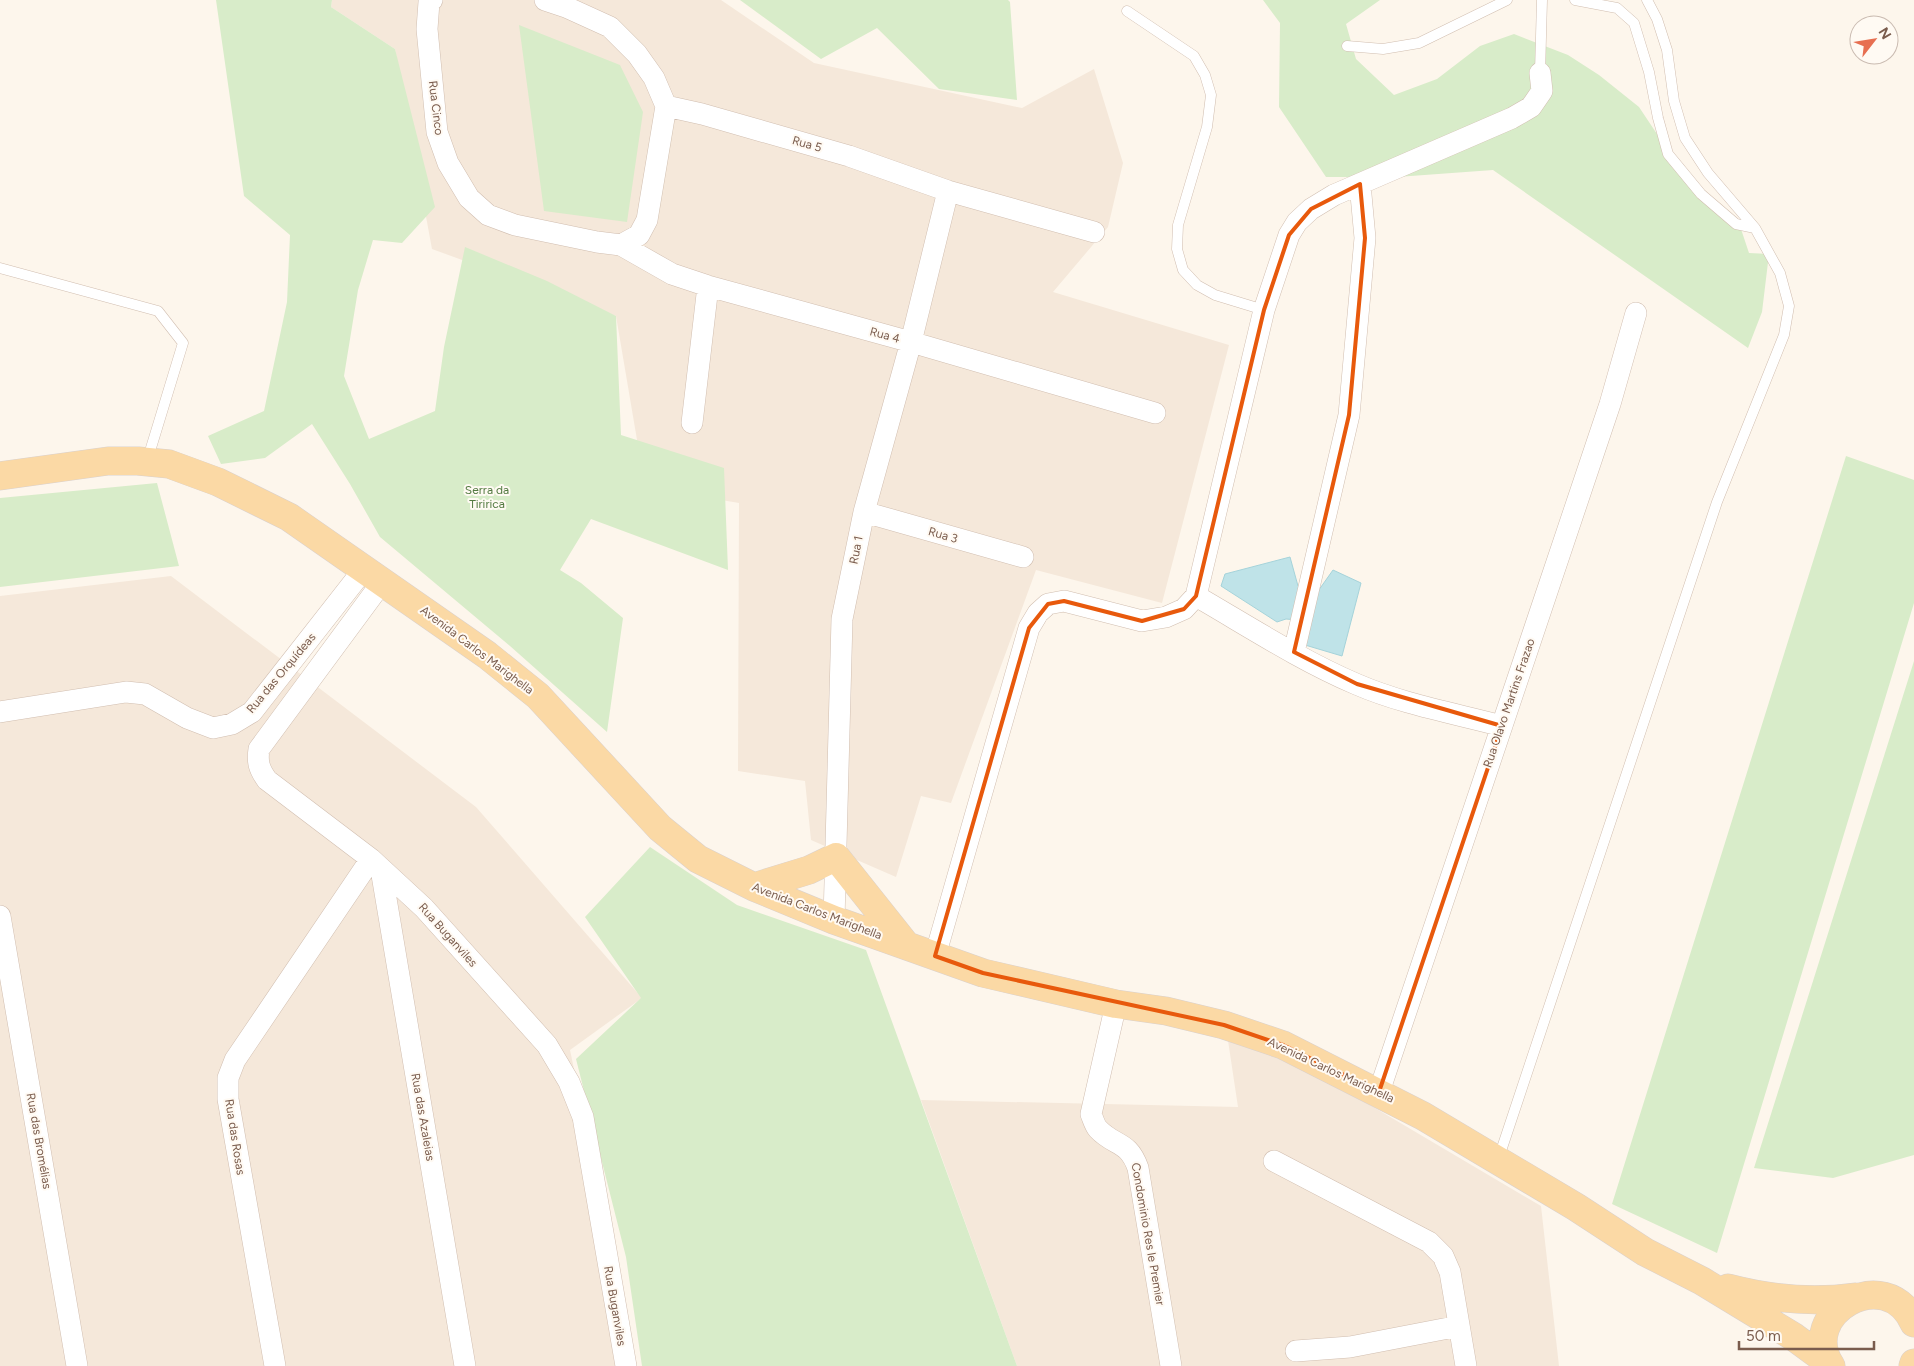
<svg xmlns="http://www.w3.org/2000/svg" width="1914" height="1366" font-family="Figtree,sans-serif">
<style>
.residential{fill:#f5e8da}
.green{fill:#d8ecc9}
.water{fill:#bfe3e8;stroke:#a5d3da}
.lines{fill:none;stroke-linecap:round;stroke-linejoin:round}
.lane-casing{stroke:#d1beb0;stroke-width:11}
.street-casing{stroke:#d1beb0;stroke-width:22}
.primary-casing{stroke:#dad1cd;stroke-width:29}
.lane{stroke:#fff;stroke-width:10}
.street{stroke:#fff;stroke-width:21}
.primary{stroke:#fbd9a5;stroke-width:28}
.marked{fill:none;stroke:#e8590c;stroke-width:4;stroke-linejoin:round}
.labels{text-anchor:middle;stroke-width:4;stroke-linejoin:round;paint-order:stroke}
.street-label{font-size:12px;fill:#7a5c4d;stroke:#fffaf3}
.park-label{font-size:12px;fill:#537a41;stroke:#fffaf3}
</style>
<rect width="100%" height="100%" fill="#fdf6ec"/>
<path class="residential" d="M332,0H721L814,63L1022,108L1094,69L1123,163L1108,227L1053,292L1229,345L1162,603L1036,570L951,803L921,796L896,877L811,840L805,781L738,771L739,503L645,487L616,316L432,249L395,49L331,7Z
M171,576L476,807L642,998L570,1050L637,1366H0V596Z
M1227,1034L1331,1082L1541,1206L1559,1366H1017L921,1100L1238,1107Z"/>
<path class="green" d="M216,0H332L331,7L395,49L435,207L402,243L373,240L358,290L344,376L369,439L435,411L444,347L465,247L547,281L616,316L621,435L724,468L728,570L591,519L560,570L581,583L623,618L607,732L510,646L380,537L350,484L312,424L265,458L221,464L208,436L264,411L287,302L290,235L244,196Z
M740,0H1008L1010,2L1017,100L939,89L877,28L821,59Z
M1263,0H1380L1346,24L1356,59L1394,95L1437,79L1480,46L1514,34L1568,55L1599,75L1639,107L1675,161L1741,229L1749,253L1769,254L1762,312L1748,348L1493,170L1397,177H1326L1279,107L1280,23Z
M519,25L620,65L643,112L627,222L544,211Z
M1846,456L1914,480V603L1717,1253L1612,1204Z
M157,483L179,566L0,587V498Z
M1914,661V1155L1833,1178L1754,1168Z
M650,847L737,905L866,950L1017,1366H642L626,1257L576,1059L641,998L585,917Z"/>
<path class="water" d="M1290,557L1298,586L1316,594L1333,570L1361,583L1342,656L1305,645L1309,621L1286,619L1277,622L1221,586L1225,574Z"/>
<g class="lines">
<defs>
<path id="lane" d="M1575,0L1617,8L1634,23L1649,72L1658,118L1668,154L1701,194L1736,224L1755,228
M1127,11L1194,56L1205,75L1211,95L1207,127L1178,225L1177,249L1183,270L1197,285L1215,295L1264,310
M1347,46L1383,49L1419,43L1507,0
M1540,73L1542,0
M0,268L158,311L183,343L147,461
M1498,1160L1717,502L1784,335L1789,306L1780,273L1755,228L1708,173L1685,138L1674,101L1667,50L1657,19L1647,0"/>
<path id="street" d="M432,0L429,2L427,29L437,132L448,163L469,198L488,215L515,225L597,242L621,245L672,274L708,286L911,342L1155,413
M545,0L566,7L610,27L637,54L654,78L666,106
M666,106L702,114L849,156L948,191L1094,232
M621,245L639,235L647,220L666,106
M692,423L708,286
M864,512L1023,557
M383,581L259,749C257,762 259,769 267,780L371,859L424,908L547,1045L569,1082L583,1117L626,1366
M1196,596C1248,626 1300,660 1356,684C1402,704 1453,713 1502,726
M1294,652L1349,415L1365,238L1360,184
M0,712L126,692L145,694L187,718L213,728L232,724L252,712L364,569
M381,869L465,1366
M0,916L77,1366
M834,920L842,619L864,512L911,342L948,191
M935,956L1029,628L1038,613L1048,604L1064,601L1142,621L1166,617L1184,609L1196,596L1264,310L1289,235L1297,222L1311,209L1334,195L1512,118L1531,107L1542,91L1540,73
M1116,1004L1091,1114C1093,1119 1095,1126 1098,1129C1115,1147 1128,1140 1138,1168L1171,1366
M1379,1092L1610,404L1636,313
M1274,1161L1429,1242L1443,1256L1450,1272L1466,1366
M1296,1351L1350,1347L1459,1326
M275,1366L228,1099V1078L235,1060L371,859"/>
<path id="primary" d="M0,476L108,461H138L169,464L218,482L289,517L487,655L538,696L660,828L698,859L754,887L834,920L983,973L1116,1004L1166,1011L1224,1025L1283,1045L1423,1116L1576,1207L1645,1252L1702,1281L1794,1337L1828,1362
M754,887L809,870L836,857L906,945
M1728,1288C1770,1299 1811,1303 1855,1297
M1831,1366C1796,1314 1886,1261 1914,1323
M1913,1366L1914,1363"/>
</defs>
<use href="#lane" class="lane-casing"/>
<use href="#street" class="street-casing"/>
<use href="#primary" class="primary-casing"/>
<use href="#lane" class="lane"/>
<use href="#street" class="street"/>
<use href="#primary" class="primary"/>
</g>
<path class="marked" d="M1360,184L1365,238L1349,415L1294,652L1357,684L1502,726L1379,1092L1283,1045L1224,1025L983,973L935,956L1029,628L1048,604L1064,601L1142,621L1184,609L1196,596L1264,310L1289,235L1311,209Z"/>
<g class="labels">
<g class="street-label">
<text transform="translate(436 108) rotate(83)" y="4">Rua Cinco</text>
<text transform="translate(807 144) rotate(16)" y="4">Rua 5</text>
<text transform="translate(885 335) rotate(15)" y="4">Rua 4</text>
<text transform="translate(943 535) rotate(16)" y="4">Rua 3</text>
<text transform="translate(856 550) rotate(-79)" y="4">Rua 1</text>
<text transform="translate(477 650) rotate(37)" y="4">Avenida Carlos Marighella</text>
<text transform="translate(281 673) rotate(-50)" y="4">Rua das Orquídeas</text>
<text transform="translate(1509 703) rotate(-71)" y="4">Rua Olavo Martins Frazao</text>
<text transform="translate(817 911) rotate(21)" y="4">Avenida Carlos Marighella</text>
<text transform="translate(448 935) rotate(48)" y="4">Rua Buganviles</text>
<text transform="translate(1331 1070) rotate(25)" y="4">Avenida Carlos Marighella</text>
<text transform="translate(423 1117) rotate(80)" y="4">Rua das Azaleias</text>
<text transform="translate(235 1137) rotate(81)" y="4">Rua das Rosas</text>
<text transform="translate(39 1141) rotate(80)" y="4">Rua das Bromélias</text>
<text transform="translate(1148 1234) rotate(80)" y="4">Condominio Res le Premier</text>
<text transform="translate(615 1306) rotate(80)" y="4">Rua Buganviles</text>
</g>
<g class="park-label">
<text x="487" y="494">Serra da<tspan x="487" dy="14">Tiririca</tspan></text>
</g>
</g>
<g transform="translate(1874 40) rotate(59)"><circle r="24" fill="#fffaf3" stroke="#cabbb1"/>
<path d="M0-4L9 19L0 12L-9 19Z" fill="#e76f51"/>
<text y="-8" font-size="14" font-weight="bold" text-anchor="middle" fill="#7a5c4d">N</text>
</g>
<path d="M1739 1341v8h135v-8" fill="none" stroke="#7a5c4d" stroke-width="2.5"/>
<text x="1746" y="1341" font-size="15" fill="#7a5c4d" stroke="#fffaf3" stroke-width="4" paint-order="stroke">50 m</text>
</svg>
